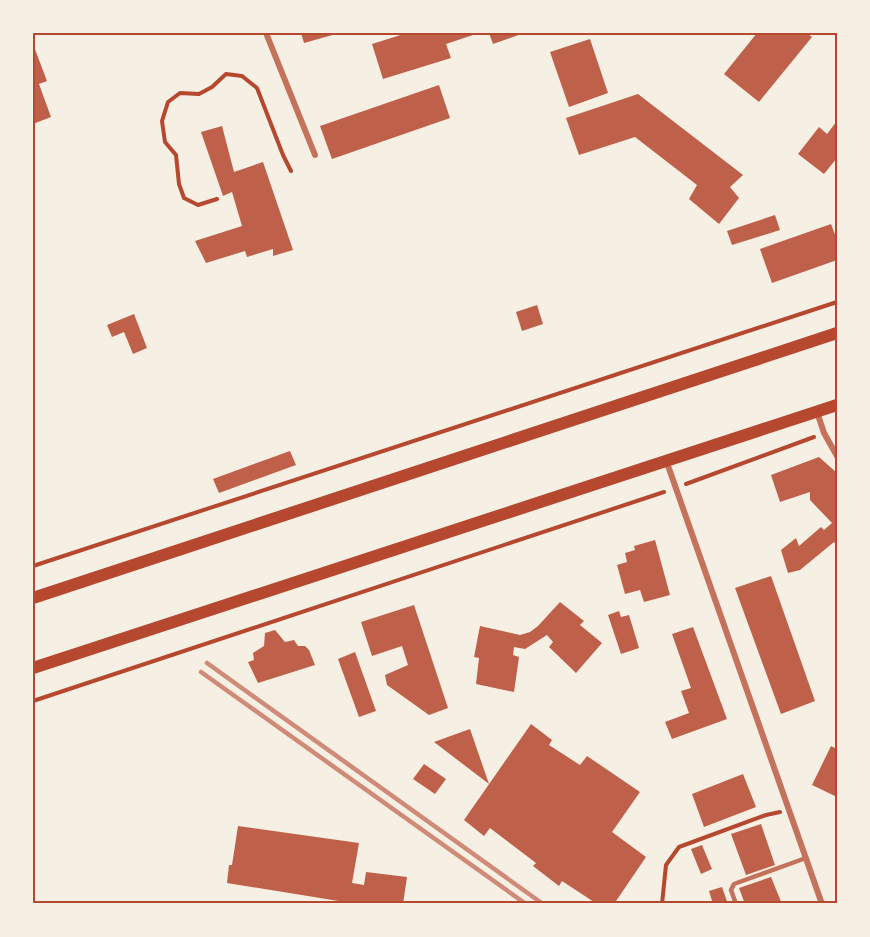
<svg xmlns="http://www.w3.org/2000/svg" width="870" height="937" font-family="'IBM Plex Serif',serif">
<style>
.building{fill:#bf614a}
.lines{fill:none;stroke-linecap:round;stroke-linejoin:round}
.path{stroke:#b5482f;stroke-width:4}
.service{stroke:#c5725c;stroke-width:4.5}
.minor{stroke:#c5725c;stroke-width:6}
.secondary{stroke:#b5482f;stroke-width:12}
.rail{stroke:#cf8b77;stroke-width:4.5}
.neatline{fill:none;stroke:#b5482f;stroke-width:2}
</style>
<rect width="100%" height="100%" fill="#f6efe4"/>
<path class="building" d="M301,33H336V34L304,43Z
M407,33H479L446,44L451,58L383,79L372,44Z
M489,33H524L493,44Z
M757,33H807L812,37L759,102L724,74Z
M590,39L608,93L569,107L550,52Z
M33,44L47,81L39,84L51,117L33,124Z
M439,85L450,118L332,159L320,126Z
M638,94L743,175L730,187L739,198L719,224L689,199L697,185L635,137L579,155L566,118Z
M837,121V158L824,174L798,154L819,127L827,134Z
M222,126L234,172L263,162L293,250L273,256V249L247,257L245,251L206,263L195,241L242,226L232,192L223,196L201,132Z
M775,215L780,230L732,245L727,231Z
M831,224L837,240V260L772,283L760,249Z
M537,305L543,324L522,331L516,312Z
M134,314L147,348L133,354L124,332L112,337L107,325Z
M290,451L296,465L219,493L213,479Z
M819,457L837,473V545L834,542L800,570L788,573L781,550L796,538L799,546L821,527L824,530L832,523L810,500V492L780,502L771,475Z
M655,540L670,595L644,602L640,590L625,594L617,565L627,562L625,553L635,550L634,546Z
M771,576L815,701L781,714L735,588Z
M560,602L584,621L580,625L602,643L576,673L549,647L553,642L547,635L525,649L514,647L513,655L519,657L514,692L476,684L479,658L474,657L480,626L520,635L530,632L538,626Z
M414,605L448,708L429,715L387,685L385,675L408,665L402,646L372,656L361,622Z
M619,611L621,617L629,615L639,648L621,654L608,615Z
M693,627L727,719L672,739L665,722L689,713L681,691L691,688L672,634Z
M275,630L285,642L294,640L298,646H305L309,650L315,665L258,683L248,662L254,660L253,653L264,646L265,633Z
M355,652L376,711L359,717L338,659Z
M531,724L552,740L549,745L580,765L587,756L640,792L612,832L646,857L614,904H597L562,881L559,886L533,866L536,863L490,828L484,836L464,820Z
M470,729L489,784L434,742Z
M831,746L837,749V797L812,785Z
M424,764L446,779L435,794L413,779Z
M743,774L756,807L704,827L692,794Z
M761,824L775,865L746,875L731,834Z
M238,826L359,843L352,883L364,885L366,872L407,877L403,904H357L227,883L229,865H232Z
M702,845L712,869L701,874L691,849Z
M771,877L782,904H745L739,888Z
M722,887L728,904H713L709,891Z"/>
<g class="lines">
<path class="path" d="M217,199L198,205L184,198L179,184L176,155L165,142L162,121L168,102L180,93L199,94L212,87L226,74L242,76L257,88L283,155L291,171
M686,484L814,437
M33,566L837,302
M33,701L664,492
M662,904L666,865L679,847L766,815L780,812"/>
<path class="service" d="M736,904L731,890L734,884L806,858"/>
<path class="minor" d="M266,33L315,155
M817,412L824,433L837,456
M666,460L822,904"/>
<path class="secondary" d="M33,598L837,333
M33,668L837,405"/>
<path class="rail" d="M207,663L543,904
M201,672L526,904"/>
</g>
<rect width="870" height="937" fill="none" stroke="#f6efe4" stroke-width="69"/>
<rect x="34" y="34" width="802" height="868" class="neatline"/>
</svg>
